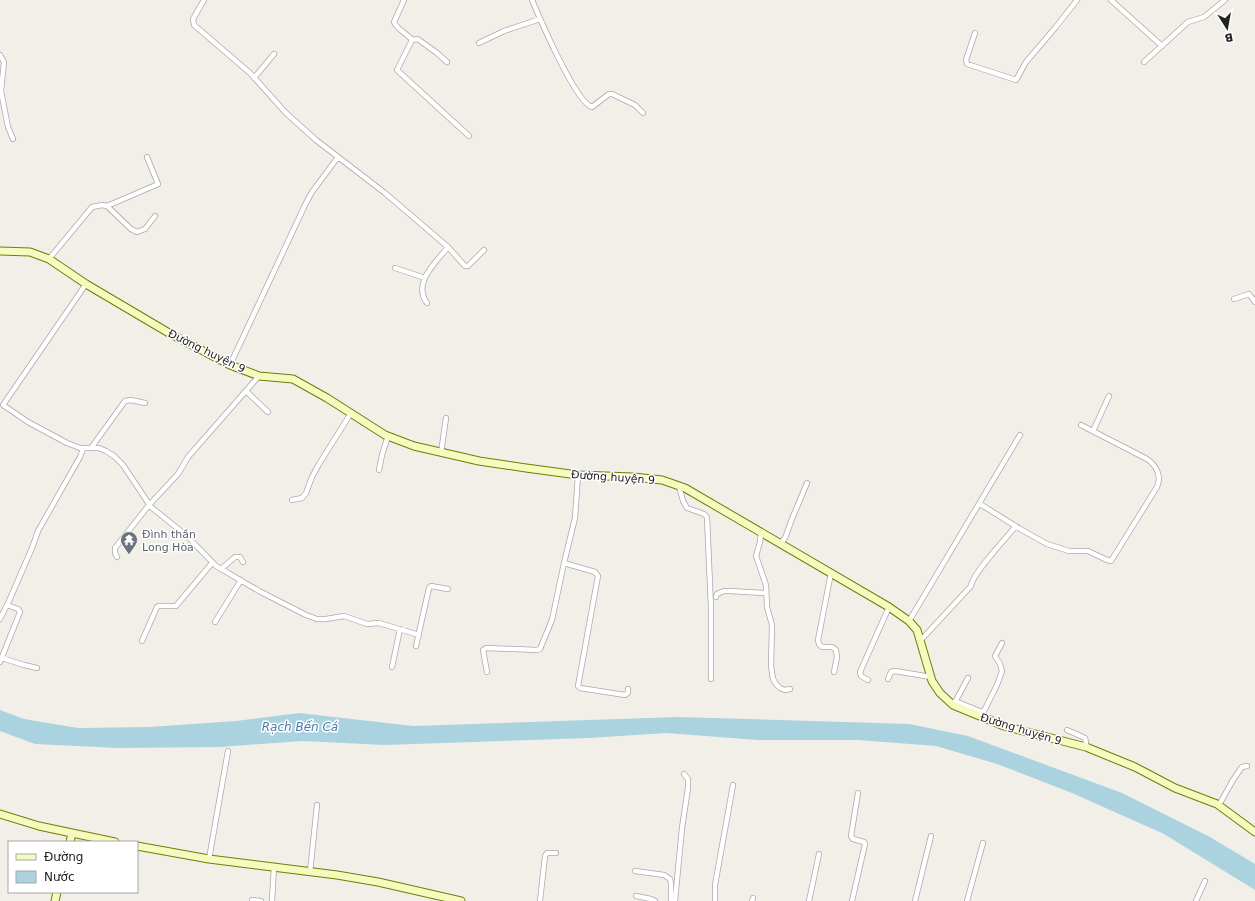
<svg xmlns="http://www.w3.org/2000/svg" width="1255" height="901" font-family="'DejaVu Sans',sans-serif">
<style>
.water{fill:#aad3df}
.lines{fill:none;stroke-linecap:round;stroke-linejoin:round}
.street-casing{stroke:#a9a9a9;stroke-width:6}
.secondary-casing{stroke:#707d05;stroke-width:9}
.street{stroke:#fff;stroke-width:4.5}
.secondary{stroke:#f7fabf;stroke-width:7}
.labels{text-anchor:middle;stroke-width:3;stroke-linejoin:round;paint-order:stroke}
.street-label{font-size:11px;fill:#222;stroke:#fff}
.worship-label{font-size:11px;fill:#5b616d;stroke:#fff;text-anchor:start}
.water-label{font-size:12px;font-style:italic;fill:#4a7aab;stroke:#fff}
</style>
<rect width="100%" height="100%" fill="#f2efe9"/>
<path class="water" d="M0,710L24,719L78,728L149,727L236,721L299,713L413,726L678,717L909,724L968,736L1122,793L1210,837L1255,864V890L1164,834L1072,793L997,764L936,746L858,740H758L666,733L589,738L385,745L302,741L220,747L118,748L35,744L0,731Z"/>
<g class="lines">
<defs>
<path id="street" d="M204,0L193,19L194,25L250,73L286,113L316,140L385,193L448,247L465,266H468L484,250
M404,0L394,22C397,30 407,33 412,40L397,70L469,136
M532,0C540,19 576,103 592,107L609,94H612L635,105L643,113
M1111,0L1162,46
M975,33L966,60L967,64L1016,80L1026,62L1055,28L1077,0
M412,40L417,39L419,40L437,53L447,62
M479,43L504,31L540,19
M0,55L4,62L1,91L8,127L13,139
M1144,62L1188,22L1204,17L1225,0
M254,78L274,54
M107,206L156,185L158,184L147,157
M49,259L92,207L102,205L107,206L131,229L137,232L145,229L155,216
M395,268L425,278
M86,284L3,405L28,422L67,443L80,448H99L106,451L114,456L123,465L151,507L187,536L216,566L259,591L306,615L317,619H326L344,616L367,624L379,623L419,635
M1234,299L1249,294L1255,302
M427,303C412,283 436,262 448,247
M230,365L306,203L312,192L338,157
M246,391L268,412
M1093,431L1109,396
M91,448L125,401L131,400L145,403
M441,453L446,418
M379,470L382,455L388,436
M578,475L575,518L564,563L595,572L598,576L578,686L580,688L625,695L628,693V689
M679,486L683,501L687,508L704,514L707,517L711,608V679
M292,500L302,498L306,493L312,477L319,464L351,413
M980,504L1022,530L1047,544L1069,551H1088L1107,560L1111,561L1157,487C1162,476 1156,465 1147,459L1081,425
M761,532L760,542L756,556L766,585L767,607L772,625L771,666L773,679L776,684L780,688L785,690L790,689
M780,544L785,538L792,519L807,483
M117,557L115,553V548L149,505L178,474L188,457L259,376
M221,569L235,557H240L243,562
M831,573L818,640L819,644L822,647H832L836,650L837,657L834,672
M716,597L717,594L724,591H730L766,593
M0,619L7,605
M909,621L1020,435
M215,622L241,580
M921,640L971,586C972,574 1006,538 1016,526
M142,641L157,607L159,606H176L212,563
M416,646L429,588L431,586L448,589
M2,658L24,665L37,668
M0,662L20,612L18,609L7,605L9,601L32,548L38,531L80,457L83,449
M392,667L400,629
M487,672L483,650L486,648L537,650L540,649L552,620L564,563
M888,679L891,672L895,671L931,677
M868,680L861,676L860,672L889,607
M955,701L982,712L984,711L997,685L1002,671L1000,664L995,656L1002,643
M954,704L968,678
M1067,730L1085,738L1086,742V747
M1219,805L1233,780L1242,767L1247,766
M209,859L228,751
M635,871L664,875L670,879L671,884V901
M310,872L317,805
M636,896L651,899L655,901
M252,900L261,901
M272,901L274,867
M540,901L545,856L547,853H556
M675,901L682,828L688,788V779L684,774
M715,901V885L733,785
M752,901L753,898
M809,901L819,854
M852,901L865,844L864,842L853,839L851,836L858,793
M915,901L931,836
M967,901L983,843
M1196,901L1205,881"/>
<path id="secondary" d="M0,251L30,252L49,259L86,284L169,333L230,365L259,376L293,379L327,398L385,435L414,446L479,461L526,468L578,475L633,477L662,480L685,488L889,607L909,621L917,630L932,681L940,693L953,705L1004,726L1086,747L1135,767L1175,788L1217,804L1255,832
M0,814L39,826L72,833L70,842
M72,833L115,842
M137,846L209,859L337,875L378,882L461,901
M55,901L57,892"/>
</defs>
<use href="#street" class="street-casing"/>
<use href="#secondary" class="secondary-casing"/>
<use href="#street" class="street"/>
<use href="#secondary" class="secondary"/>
</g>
<defs>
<symbol id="temple-pin" viewBox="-11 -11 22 30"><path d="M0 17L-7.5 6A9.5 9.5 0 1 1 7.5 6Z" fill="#6b7280" stroke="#fff"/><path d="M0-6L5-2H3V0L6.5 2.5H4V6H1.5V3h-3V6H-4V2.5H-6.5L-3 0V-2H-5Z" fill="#fff"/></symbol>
</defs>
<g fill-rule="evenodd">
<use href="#temple-pin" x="119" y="530" width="20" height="27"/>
</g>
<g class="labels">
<g class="street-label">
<text transform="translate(207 351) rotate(26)" y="4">Đường huyện 9</text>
<text transform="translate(613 477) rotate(4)" y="4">Đường huyện 9</text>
<text transform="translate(1021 729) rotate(17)" y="4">Đường huyện 9</text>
</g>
<g class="worship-label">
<text x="142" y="538">Đình thần<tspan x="142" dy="13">Long Hòa</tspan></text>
</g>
<g class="water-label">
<text x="300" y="731">Rạch Bến Cá</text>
</g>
</g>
<rect x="8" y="841" width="130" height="52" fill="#ffffff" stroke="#a7a7a7"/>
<rect x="16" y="854" width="20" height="6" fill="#f7fabf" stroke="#a7a7a7"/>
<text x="44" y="861" font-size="12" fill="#222222">Đường</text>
<rect x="16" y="871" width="20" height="12" fill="#aad3df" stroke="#a7a7a7"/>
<text x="44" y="881" font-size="12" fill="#222222">Nước</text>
<g transform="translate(1227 28) rotate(169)" stroke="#ffffff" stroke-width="3" paint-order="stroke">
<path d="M0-3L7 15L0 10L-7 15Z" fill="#222222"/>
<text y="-6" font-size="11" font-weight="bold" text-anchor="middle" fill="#222222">B</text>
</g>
</svg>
